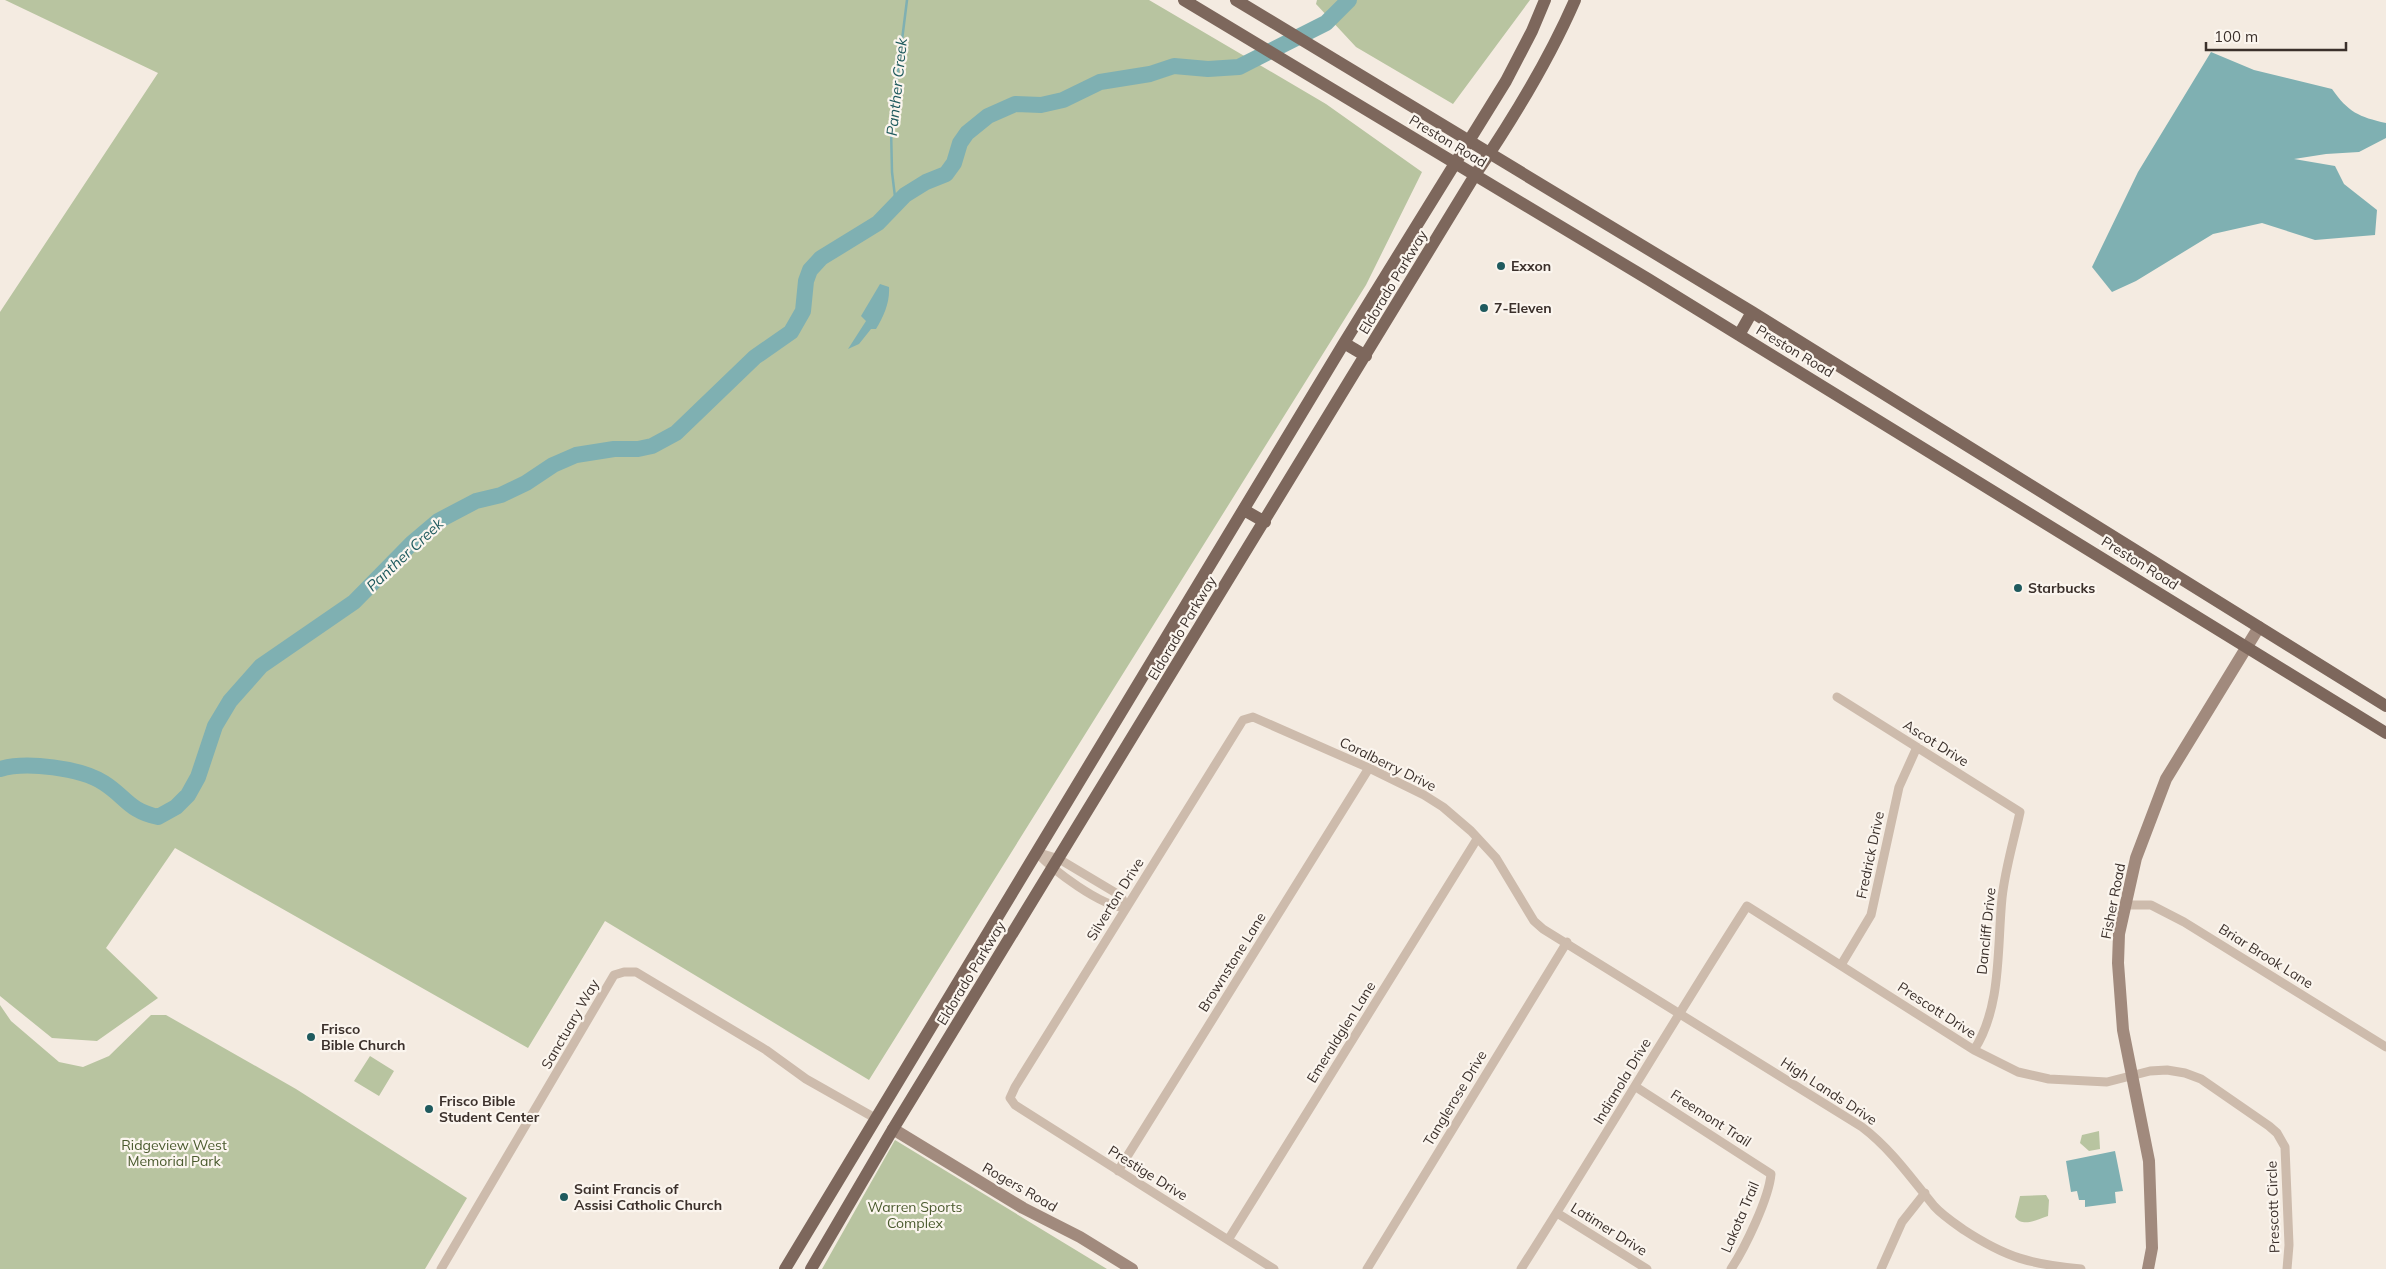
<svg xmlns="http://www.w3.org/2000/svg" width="2386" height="1269" font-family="Mulish,sans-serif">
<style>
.green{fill:#b8c4a0}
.water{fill:#7fb0b2}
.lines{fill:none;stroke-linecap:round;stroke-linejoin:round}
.stream{stroke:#7fb0b2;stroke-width:2.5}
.river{stroke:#7fb0b2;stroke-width:16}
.street{stroke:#cdbbac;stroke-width:9}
.secondary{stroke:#a18a7d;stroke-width:12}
.primary{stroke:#7d675c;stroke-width:12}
.poi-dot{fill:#1f5a5e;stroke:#fbf5ee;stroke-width:2}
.labels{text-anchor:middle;stroke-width:4.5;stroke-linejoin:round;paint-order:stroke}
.street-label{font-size:14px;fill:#3b302b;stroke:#fbf5ee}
.poi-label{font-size:14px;font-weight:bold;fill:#3b302b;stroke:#fbf5ee;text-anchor:start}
.park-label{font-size:14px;fill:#4a5a2e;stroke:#fbf5ee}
.water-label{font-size:15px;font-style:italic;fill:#1f5a5e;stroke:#fbf5ee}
</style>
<rect width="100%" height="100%" fill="#f4ebe1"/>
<path class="green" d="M5,0H1149L1326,104L1422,172L1366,285L869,1080L605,921L528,1048L175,848L106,948L158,998L97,1041L52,1038L0,996V312L158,73Z
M1317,0H1530L1453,104L1356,47L1316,4Z
M0,1005L11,1021L59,1062L83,1067L109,1056L151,1015H166L296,1089L467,1198L425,1269H0Z
M370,1056L394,1071L379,1096L354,1081Z
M2099,1131L2100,1149L2089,1151L2080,1143L2082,1135Z
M895,1140L1107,1269H822Z
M2046,1195L2049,1200L2048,1216C2038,1219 2023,1228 2015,1217L2020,1196Z"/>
<path class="water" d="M2211,52L2254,70L2332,89C2348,112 2359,117 2386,123V138L2359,152L2326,154L2294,159L2335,166L2344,184L2377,210L2375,235L2315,240L2262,223L2213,234L2136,281L2112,292L2092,267L2138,172Z
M880,284L889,287C890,302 884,316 876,329H871L859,344L848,349L866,321L861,316Z
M2115,1151L2123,1191L2115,1192L2116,1203L2085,1207V1200H2079L2077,1191L2071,1192L2066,1161Z"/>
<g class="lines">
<path class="stream" d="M896,205L892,172L891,128L907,0"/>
<path class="river" d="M0,769C26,761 81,768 104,783C126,797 129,811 158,817L176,807L188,795L198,777L215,726L230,701L261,666L354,602L412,543L438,521L476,501L501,495L526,483L553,465L576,455L614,449H638L652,446L676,433L755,357L791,332L803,311L806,281L810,270L821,258L878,223L905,195L926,182L946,174L954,163L960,143L967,133L988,116L1015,104L1041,105L1063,100L1100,82L1150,74L1174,66L1208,69L1239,67L1326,23L1349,0"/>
<path class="street" d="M1837,697L2020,812C2014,840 2005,869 2002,898C1997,947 2002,1007 1974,1050
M1036,852L1059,859L1121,896L1126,908C1100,906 1054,871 1036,852Z
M2125,905H2151L2184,922L2386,1047
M1841,965L1871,915L1899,787L1917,747
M1636,1087L1771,1174C1769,1198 1745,1248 1731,1269
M1118,1171L1369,768
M1557,1213L1647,1269
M1228,1240L1477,839
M441,1269L614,975L624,972H636L766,1050L806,1079L875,1118
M1274,1269L1015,1105L1010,1098L1015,1087L1243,720L1253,717L1369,768L1424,795L1443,807L1471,831L1496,858L1534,921L1543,929L1862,1127C1891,1149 1911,1178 1934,1206C1942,1215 1954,1223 1964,1230C2007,1258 2030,1264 2081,1269
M1367,1269L1567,942
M1521,1269C1598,1149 1670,1026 1747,906L1974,1050L2018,1072L2049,1079L2107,1082L2150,1071L2167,1070L2185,1073L2201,1079L2269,1126L2277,1133L2285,1147L2289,1245L2287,1269
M1881,1269L1902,1222L1925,1193"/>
<path class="secondary" d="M893,1129L1023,1208L1080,1237L1132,1269
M2148,1269L2152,1248L2149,1161L2123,1030L2118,963L2119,934L2136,858L2166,779L2259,627"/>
<path class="primary" d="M1184,0L1648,279L2386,733
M1236,0L1752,312L2386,706
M1739,335L1752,312
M1344,343L1366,356
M1244,510L1265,522
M785,1269L1344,343L1506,81L1532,31L1545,0
M811,1269L893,1129L1475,175C1513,119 1548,62 1575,0"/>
</g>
<g class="poi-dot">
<circle cx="1501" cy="266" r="5"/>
<circle cx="1484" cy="308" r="5"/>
<circle cx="2018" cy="588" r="5"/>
<circle cx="311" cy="1037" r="5"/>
<circle cx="429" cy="1109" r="5"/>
<circle cx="564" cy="1197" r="5"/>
</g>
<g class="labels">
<g class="street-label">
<text transform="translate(1448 141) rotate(31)" y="5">Preston Road</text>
<text transform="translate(1393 282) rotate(-59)" y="5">Eldorado Parkway</text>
<text transform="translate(1795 351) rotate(31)" y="5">Preston Road</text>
<text transform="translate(2140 563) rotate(32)" y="5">Preston Road</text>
<text transform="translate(1182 628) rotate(-59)" y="5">Eldorado Parkway</text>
<text transform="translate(1936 743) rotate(32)" y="5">Ascot Drive</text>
<text transform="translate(1388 764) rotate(26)" y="5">Coralberry Drive</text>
<text transform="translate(1870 855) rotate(-78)" y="5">Fredrick Drive</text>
<text transform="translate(1115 899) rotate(-58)" y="5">Silverton Drive</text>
<text transform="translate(2113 901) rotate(-79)" y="5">Fisher Road</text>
<text transform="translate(1986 931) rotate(-84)" y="5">Dancliff Drive</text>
<text transform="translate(2266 956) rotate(32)" y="5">Briar Brook Lane</text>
<text transform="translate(1232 962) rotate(-58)" y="5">Brownstone Lane</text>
<text transform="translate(971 973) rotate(-59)" y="5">Eldorado Parkway</text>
<text transform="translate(1937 1010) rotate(33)" y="5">Prescott Drive</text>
<text transform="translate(570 1024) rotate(-60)" y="5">Sanctuary Way</text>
<text transform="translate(1341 1032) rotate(-58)" y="5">Emeraldglen Lane</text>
<text transform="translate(1622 1081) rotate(-59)" y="5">Indianola Drive</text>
<text transform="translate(1829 1091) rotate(33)" y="5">High Lands Drive</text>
<text transform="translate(1455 1098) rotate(-59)" y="5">Tanglerose Drive</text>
<text transform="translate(1711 1118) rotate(33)" y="5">Freemont Trail</text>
<text transform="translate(1148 1173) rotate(32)" y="5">Prestige Drive</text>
<text transform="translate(1020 1187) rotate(30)" y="5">Rogers Road</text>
<text transform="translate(2273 1207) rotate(-92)" y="5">Prescott Circle</text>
<text transform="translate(1740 1217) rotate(-67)" y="5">Lakota Trail</text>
<text transform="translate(1609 1229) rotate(32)" y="5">Latimer Drive</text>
</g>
<g class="poi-label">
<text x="1511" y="271">Exxon</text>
<text x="1494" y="313">7-Eleven</text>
<text x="2028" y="593">Starbucks</text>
<text x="321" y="1034">Frisco<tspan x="321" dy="16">Bible Church</tspan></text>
<text x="439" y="1106">Frisco Bible<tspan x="439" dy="16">Student Center</tspan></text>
<text x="574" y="1194">Saint Francis of<tspan x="574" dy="16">Assisi Catholic Church</tspan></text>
</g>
<g class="park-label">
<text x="174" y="1150">Ridgeview West<tspan x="174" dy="16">Memorial Park</tspan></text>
<text x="915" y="1212">Warren Sports<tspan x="915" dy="16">Complex</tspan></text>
</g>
<g class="water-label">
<text transform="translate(897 87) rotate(-84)" y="5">Panther Creek</text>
<text transform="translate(405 555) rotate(-43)" y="5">Panther Creek</text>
</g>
</g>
<path d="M2206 42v8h140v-8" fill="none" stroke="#3b302b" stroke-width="2.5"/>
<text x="2214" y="42" font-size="15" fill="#3b302b" stroke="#fbf5ee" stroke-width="4" paint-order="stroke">100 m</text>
</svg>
